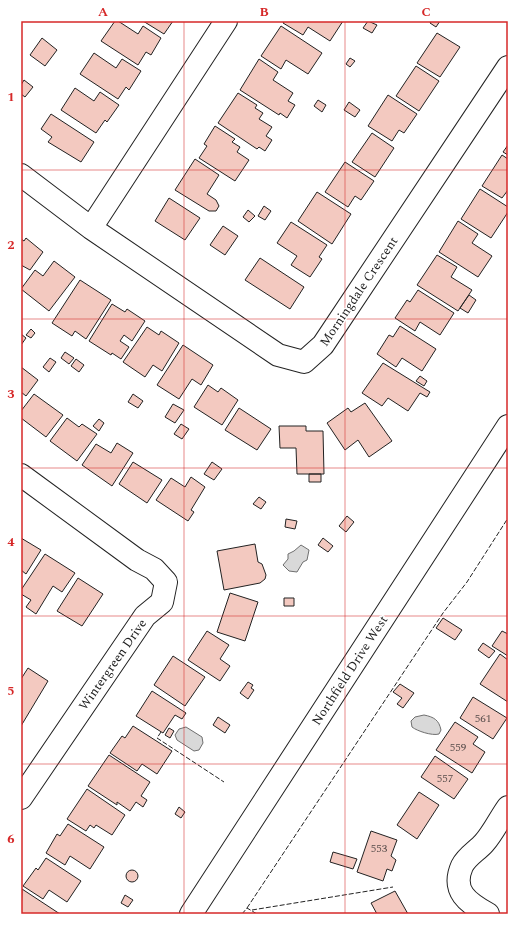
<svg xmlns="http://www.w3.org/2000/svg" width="529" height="935" font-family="Spectral,serif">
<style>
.water{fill:#d9d9d9;stroke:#6f6f6f}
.building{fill:#f3c9c0;stroke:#222}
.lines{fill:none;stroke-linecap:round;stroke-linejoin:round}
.minor-casing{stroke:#222;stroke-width:24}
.major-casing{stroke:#222;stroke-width:24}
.minor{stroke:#fff;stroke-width:22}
.major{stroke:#fff;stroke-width:22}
.fence{stroke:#222;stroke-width:1;stroke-dasharray:5 2;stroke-linecap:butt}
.grid{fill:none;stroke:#d62828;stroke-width:1;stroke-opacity:0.55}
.labels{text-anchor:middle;stroke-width:3;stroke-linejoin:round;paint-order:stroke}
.number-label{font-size:11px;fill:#564c4a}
.street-label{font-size:13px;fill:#222;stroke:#fff}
.neatline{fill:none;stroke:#d62828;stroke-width:1.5}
.grid-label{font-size:13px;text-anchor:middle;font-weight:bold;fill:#d62828}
</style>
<rect width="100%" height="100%" fill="#fff"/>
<path class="water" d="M301,545L309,550L307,560L303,562L297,572L289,571L283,565L288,559V554L294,551Z
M424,715C434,717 439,720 441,730L439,734C432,736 417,731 412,727L411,721L415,717Z
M186,727L202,737L203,743L199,750L194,751L177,740L175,735L179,729Z"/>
<path class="building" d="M115,21H118L138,34L143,26L161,38L151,55L146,52L138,65L101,41Z
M143,21H173L164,34Z
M284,21H343L330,41L308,27L303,35L283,23Z
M368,21L377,25L372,33L363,28Z
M431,21H440L436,27L430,23Z
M281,26L322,53L308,74L286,60L281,69L261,56Z
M437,33L460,47L440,77L417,63Z
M42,38L57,50L45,66L30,55Z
M94,53L116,68L122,59L141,71L129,90L126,87L118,99L80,74Z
M350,58L355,61L350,67L346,64Z
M259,59L278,72L273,80L293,93L288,101L295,105L287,118L280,113L279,115L240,90Z
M416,66L439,81L419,111L396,96Z
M24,80L33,87L25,97L21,94V85Z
M75,88L94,101L100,92L119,105L107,122L105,120L96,133L61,110Z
M238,93L257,105L255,108L263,113L259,119L272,127L266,136L272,140L265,151L259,147L257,149L218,123Z
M388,95L417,114L404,133L399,130L392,141L368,126Z
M318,100L326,105L322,112L314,106Z
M349,102L360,110L355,117L344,110Z
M51,114L94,142L81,162L48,142L52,137L41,129Z
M215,126L235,139L232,142L240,147L237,152L249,160L235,181L199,158L207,146L204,144Z
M372,133L394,148L375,177L352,162Z
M508,145V155L503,152Z
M502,155L508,159V190L502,198L482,186Z
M195,159L219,175L207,194L216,200L219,206L216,211H209L175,190Z
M345,162L374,181L361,200L355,196L348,207L325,192Z
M480,189L508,207V212L491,238L461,219Z
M317,192L351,214L332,244L298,221Z
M169,198L200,218L185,240L155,221Z
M264,206L271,211L265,220L258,216Z
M248,210L255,216L249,222L243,217Z
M458,221L478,234L472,243L492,256L478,277L439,252Z
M291,222L327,245L319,257L322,259L310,277L291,265L297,256L277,243Z
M223,226L238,236L225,255L210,245Z
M26,238L43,252L30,270L21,265V239L24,241Z
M437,255L457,267L451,277L472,290L458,311L417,285Z
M260,258L304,287L290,309L245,280Z
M54,261L75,277L49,311L21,289L35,270L43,276Z
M80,280L111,300L86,339L75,331L72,336L52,323Z
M418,290L454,313L440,335L420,322L415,331L395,318L407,300L410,302Z
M469,295L476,300L468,313L460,308Z
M112,304L125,312L127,309L145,321L132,341L124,335L120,341L129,347L121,359L112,353L111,355L89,341Z
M400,326L436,349L422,371L402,358L396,367L377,354L389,335L393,337Z
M147,327L159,335L161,331L179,343L162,371L153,365L145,377L123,362Z
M31,329L35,333L31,338L26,335Z
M21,334L26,338L21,345Z
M183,345L213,365L201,385L192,379L179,399L157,385Z
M65,352L74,358L69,364L61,358Z
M50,358L56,362L49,372L43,367Z
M76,359L84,365L79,372L71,366Z
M383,363L430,392L427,397L420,393L408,411L388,398L382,406L362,393Z
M21,367L38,380L26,396L21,392Z
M420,376L427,381L424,386L416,381Z
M208,385L218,392L221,388L238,400L222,425L194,407Z
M34,394L63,415L46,437L21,418V411Z
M133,394L143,401L138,408L128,402Z
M365,403L392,441L369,457L358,440L345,450L327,423L348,408L351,412Z
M173,404L184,410L175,423L165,417Z
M239,408L271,429L257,450L225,430Z
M67,418L79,427L82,424L97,434L77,461L50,441Z
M99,419L104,423L99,431L93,426Z
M181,424L189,429L182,439L174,434Z
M279,426H306V431H323L324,474H297L296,448H280Z
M117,443L133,453L112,486L82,465L96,444L111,453Z
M133,462L162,480L147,503L119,484Z
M212,462L222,469L214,480L204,474Z
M309,474H321V482H309Z
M191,477L205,487L191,510L194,512L188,521L156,500L171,478L185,487Z
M259,497L266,502L261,509L253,504Z
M347,516L354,522L346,532L339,526Z
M286,519L297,521L295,529L285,527Z
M21,538L41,550L26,574L21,570Z
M323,538L333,546L328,552L318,545Z
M255,544L258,562L262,564L266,575L265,579L260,583L224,590L217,551Z
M45,554L75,573L62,592L53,586L36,614L26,607L31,600L21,594V590Z
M78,578L103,594L82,626L57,611Z
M230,593L258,602L245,641L217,632Z
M284,598H294V606H284Z
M443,618L462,630L455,640L436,628Z
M207,631L229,645L220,659L230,666L220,681L188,660Z
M502,631L508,634V656L492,646Z
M483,643L495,651L489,658L478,650Z
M500,654L508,660V702L480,684Z
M173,656L205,677L185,706L154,685Z
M28,668L48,681L21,726V679Z
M248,682L253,685L251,688L254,690L248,699L240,693Z
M400,684L414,693L403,708L397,704L402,698L393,692Z
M152,691L186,713L182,719L175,715L163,733L136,716Z
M473,697L507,718L493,739L460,718Z
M218,717L230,725L225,733L213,725Z
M455,722L478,737L473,744L485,752L472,773L436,750Z
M133,726L172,751L157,774L142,764L137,771L110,753L122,736L125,738Z
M169,728L174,731L170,738L165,735Z
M109,755L150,782L141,796L147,800L143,807L136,802L130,811L117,802V805L88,786Z
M435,756L468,779L454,799L421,777Z
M87,789L125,815L112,835L96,825L94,828L90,825L86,831L67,819Z
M419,792L439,805L417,839L397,825Z
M179,807L185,812L181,818L175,814Z
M68,824L104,847L90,869L70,856L65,865L46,853L57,834L60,836Z
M371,831L397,840L391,856L396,860L392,871L387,869L383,881L357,872Z
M333,852L357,859L353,869L330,862Z
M46,858L81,881L67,902L49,890L43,899L23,886L36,868L38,870Z
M126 876a6 6 0 1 1 12 0a6 6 0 1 1-12 0Z
M22,889L60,914H21Z
M395,891L408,914H377L371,903Z
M125,895L133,900L128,907L121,903Z"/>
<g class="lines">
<defs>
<path id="minor" d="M21,175L91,228L278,355L304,362L323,345L508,67
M91,228L226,21
M21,475L137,560L154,569L166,582L162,602L145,616L21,798
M488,914C468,903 451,891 462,866C467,856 477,851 484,843C493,833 500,818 508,807"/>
<path id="major" d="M191,914L508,426"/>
</defs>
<use href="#minor" class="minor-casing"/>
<use href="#major" class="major-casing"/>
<use href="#minor" class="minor"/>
<use href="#major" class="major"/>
<path class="fence" d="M161,732L157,738L224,782
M247,908L443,613L467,582L508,518
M252,910L393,887
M242,914L247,908L257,914"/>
</g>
<path class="grid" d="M184,21V914M345,21V914M21,170H508M21,319H508M21,468H508M21,616H508M21,764H508"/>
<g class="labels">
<g class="number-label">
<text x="483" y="722">561</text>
<text x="458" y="751">559</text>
<text x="445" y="782">557</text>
<text x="379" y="852">553</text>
</g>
<g class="street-label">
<text transform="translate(358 291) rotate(-56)" y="5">Morningdale Crescent</text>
<text transform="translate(112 664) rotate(-55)" y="5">Wintergreen Drive</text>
<text transform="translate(349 670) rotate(-57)" y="5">Northfield Drive West</text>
</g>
</g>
<rect width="529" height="935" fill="none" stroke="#ffffff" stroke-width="44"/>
<rect x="22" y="22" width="485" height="891" class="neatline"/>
<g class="grid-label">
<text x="103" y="16">A</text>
<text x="264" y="16">B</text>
<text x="426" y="16">C</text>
<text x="11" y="101">1</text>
<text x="11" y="249">2</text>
<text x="11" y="398">3</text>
<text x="11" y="546">4</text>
<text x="11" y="695">5</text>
<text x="11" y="843">6</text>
</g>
</svg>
